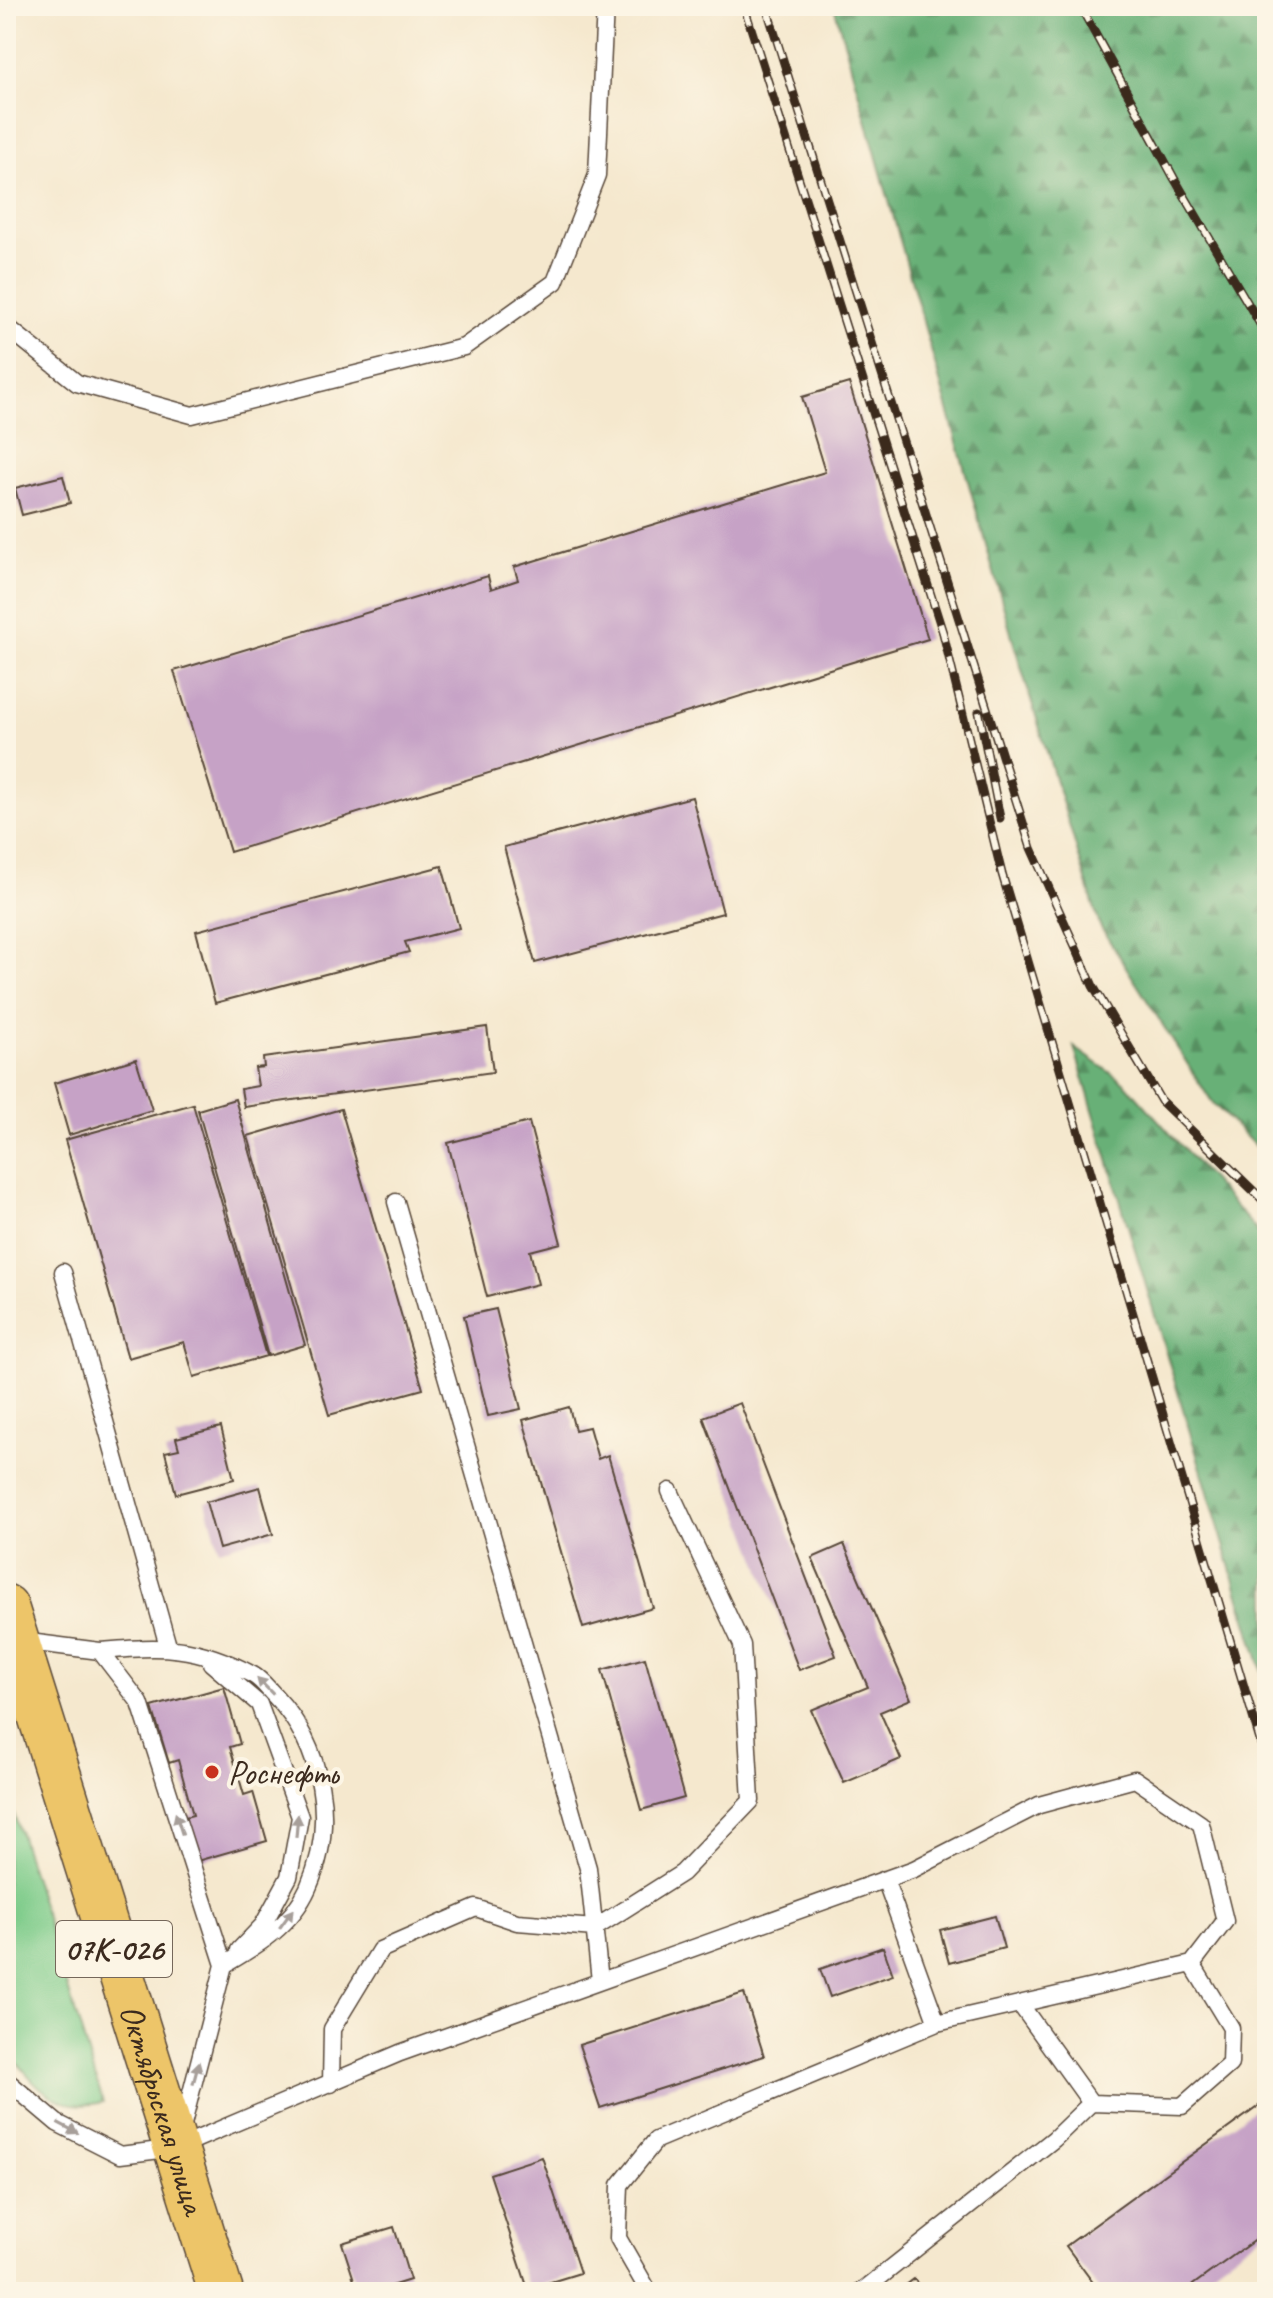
<svg xmlns="http://www.w3.org/2000/svg" width="1273" height="2298" font-family="Caveat,sans-serif">
<style>
.green{fill:#7fcc8b;stroke:#5d7b54;stroke-width:2}
.forest{fill:url(#forest-firs);stroke:#516d4a;stroke-width:2}
.building{fill:#c6a2c6}
.lines{fill:none;stroke-linecap:round;stroke-linejoin:round}
.lane-casing{stroke:#574638;stroke-width:19}
.primary-casing{stroke:#574638;stroke-width:47}
.lane{stroke:#fff;stroke-width:16}
.primary{stroke:#edc569;stroke-width:44}
.rail-casing{stroke:#3b2a1e;stroke-width:9}
.rail{stroke:#fcf5e5;stroke-width:6;stroke-dasharray:18;stroke-linecap:butt}
.oneway{fill:#a79f9a}
.poi-dot{fill:#c8321e;stroke:#fcf5e5;stroke-width:3}
.labels{text-anchor:middle;stroke-width:8;stroke-linejoin:round;paint-order:stroke}
.shield{fill:#fcf5e5;stroke:#75675a;stroke-width:2}
.shield-label{font-size:32px;font-weight:bold;fill:#3b2a1e}
.poi-label{font-size:34px;fill:#3b2a1e;stroke:#fcf5e5;text-anchor:start}
.street-label{font-size:34px;fill:#3b2a1e;stroke:#fcf5e5}
</style>
<defs>
<pattern id="forest-firs" width="22" height="20" patternUnits="userSpaceOnUse" patternTransform="scale(2)"><rect width="22" height="20" fill="#67b077"/><path d="M5 1l3.5 6h-7zM16 11l3.5 6h-7z" fill="#568f61"/></pattern>
</defs>
<rect width="100%" height="100%" fill="#fcf5e5"/>
<filter id="ink" filterUnits="userSpaceOnUse"><feTurbulence type="fractalNoise" baseFrequency=".0125" numOctaves="2"/><feDisplacementMap in="SourceGraphic" scale="16" xChannelSelector="R" yChannelSelector="G"/><feConvolveMatrix kernelMatrix="1 2 1 2 8 2 1 2 1" color-interpolation-filters="sRGB"/></filter>
<filter id="wash" filterUnits="userSpaceOnUse"><feTurbulence type="fractalNoise" baseFrequency=".006" numOctaves="4" result="noise"/><feDisplacementMap in="SourceGraphic" scale="32" xChannelSelector="R" yChannelSelector="G"/><feGaussianBlur stdDeviation="1.8" result="paint"/><feColorMatrix in="noise" values="0 0 0 0 0 0 0 0 0 0 0 0 0 0 0 0 0 1.4 0 .05"/><feComposite in="paint" operator="in"/></filter>
<g filter="url(#wash)">
<rect width="100%" height="100%" fill="#f5e8ce"/>
<path class="green" d="M6,1788L103,2102C54,2115 35,2083 6,2049Z"/>
<path class="forest" d="M834,6H1267V1158L1211,1101L1100,926L1014,644Z
M1074,1047L1125,1083L1267,1242V1688Z"/>
<g id="blocks">
<path class="building" d="M849,383L928,639L230,852L174,671L488,576L491,589L518,580L514,567L825,472L802,397Z
M63,476L70,503L22,515L15,488Z
M692,797L723,913L535,963L504,847Z
M442,866L459,928L405,942L409,952L215,1003L196,931Z
M487,1027L493,1072L244,1107L241,1089L258,1086L255,1068L264,1067L263,1058Z
M136,1059L152,1110L69,1135L54,1083Z
M235,1099L305,1345L268,1356L198,1110Z
M193,1104L266,1356L194,1377L184,1342L128,1358L65,1140Z
M341,1109L423,1389L329,1415L248,1136Z
M529,1122L561,1243L530,1251L538,1284L487,1297L448,1143Z
M496,1309L521,1409L488,1416L464,1316Z
M740,1403L836,1656L799,1670L703,1417Z
M569,1407L575,1430L589,1427L598,1459L608,1455L653,1608L583,1628L523,1420Z
M221,1427L234,1479L176,1494L165,1452L179,1449L176,1438Z
M260,1487L273,1534L219,1549L206,1502Z
M844,1544L911,1699L880,1712L901,1759L844,1783L811,1710L868,1687L812,1558Z
M645,1658L684,1798L641,1810L602,1670Z
M224,1687L240,1744L230,1747L244,1795L253,1792L267,1841L197,1861L185,1817L193,1815L178,1760L169,1763L152,1707Z
M995,1916L1004,1948L949,1963L940,1930Z
M883,1947L893,1975L830,1997L820,1969Z
M744,1993L764,2056L600,2108L579,2045Z
M1267,2100V2231L1183,2292H1100L1066,2246Z
M542,2157L580,2273L528,2289L490,2174Z
M394,2227L410,2280L372,2292H358L342,2243Z
M914,2279L924,2292H897Z"/>
</g>
</g>
<g filter="url(#ink)">
<use href="#blocks" fill-opacity="0" stroke="#574638" stroke-width="2"/>
<g class="lines">
<defs>
<path id="lane" d="M6,326L77,383L192,415L464,347L555,282L597,175L605,6
M396,1202L588,1868L600,1981
M63,1272L168,1646
M21,1641L100,1651L140,1703L224,1965L182,2128
M100,1651C163,1646 195,1644 253,1675C262,1680 268,1689 275,1696C323,1747 337,1823 308,1888C291,1926 258,1945 224,1965
M211,1663L259,1704L300,1817L289,1877L263,1925L239,1950
M885,1879L937,2023
M1020,2004L1091,2103
M6,2080L57,2123L120,2155L176,2148L400,2053L914,1869L1039,1805L1135,1779L1201,1824L1225,1921L1192,1964L937,2023L656,2140L620,2185L618,2238L649,2292
M331,2084L332,2029L380,1950L476,1908L517,1922L595,1928L682,1873L751,1801L742,1645L670,1491
M861,2292L1054,2139L1091,2103L1182,2106L1230,2064L1231,2028L1192,1964"/>
<g id="primary">
<path id="s1" d="M6,1607L221,2292"/>
</g>
</defs>
<use href="#lane" class="lane-casing"/>
<use href="#primary" class="primary-casing"/>
<use href="#lane" class="lane"/>
<use href="#primary" class="primary"/>
<defs>
<path id="rail" d="M744,6L943,633L1002,874L1267,1764
M766,6L1031,848L1093,986L1161,1101L1267,1204
M1080,6L1174,178L1267,336
M979,712L1000,818"/>
</defs>
<use href="#rail" class="rail-casing"/>
<use href="#rail" class="rail"/>
</g>
<defs><path id="oneway-solid" d="M-6-.8H1V-3.2L6.5 0L1 3.2V.8H-6Z" transform="scale(2)"/></defs>
<g class="oneway">
<use href="#oneway-solid" transform="translate(265 1686) rotate(-134)"/>
<use href="#oneway-solid" transform="translate(179 1824) rotate(-108)"/>
<use href="#oneway-solid" transform="translate(297 1826) rotate(-85)"/>
<use href="#oneway-solid" transform="translate(286 1919) rotate(-54)"/>
<use href="#oneway-solid" transform="translate(196 2073) rotate(-75)"/>
<use href="#oneway-solid" transform="translate(68 2128) rotate(28)"/>
</g>
</g>
<circle class="poi-dot" cx="212" cy="1772" r="8"/>
<g class="labels">
<rect class="shield" x="56" y="1921" width="116" height="56" rx="6"/>
<g class="shield-label">
<text x="114" y="1960">07К-026</text>
</g>
<g class="poi-label">
<text x="228" y="1784">Роснефть</text>
</g>
<g class="street-label">
<text dy="12" stroke="none"><textPath href="#s1" startOffset="526">Октябрьская улица</textPath></text>
</g>
</g>
<rect width="1273" height="2298" fill="none" stroke="#fcf5e5" stroke-width="32"/>
</svg>
